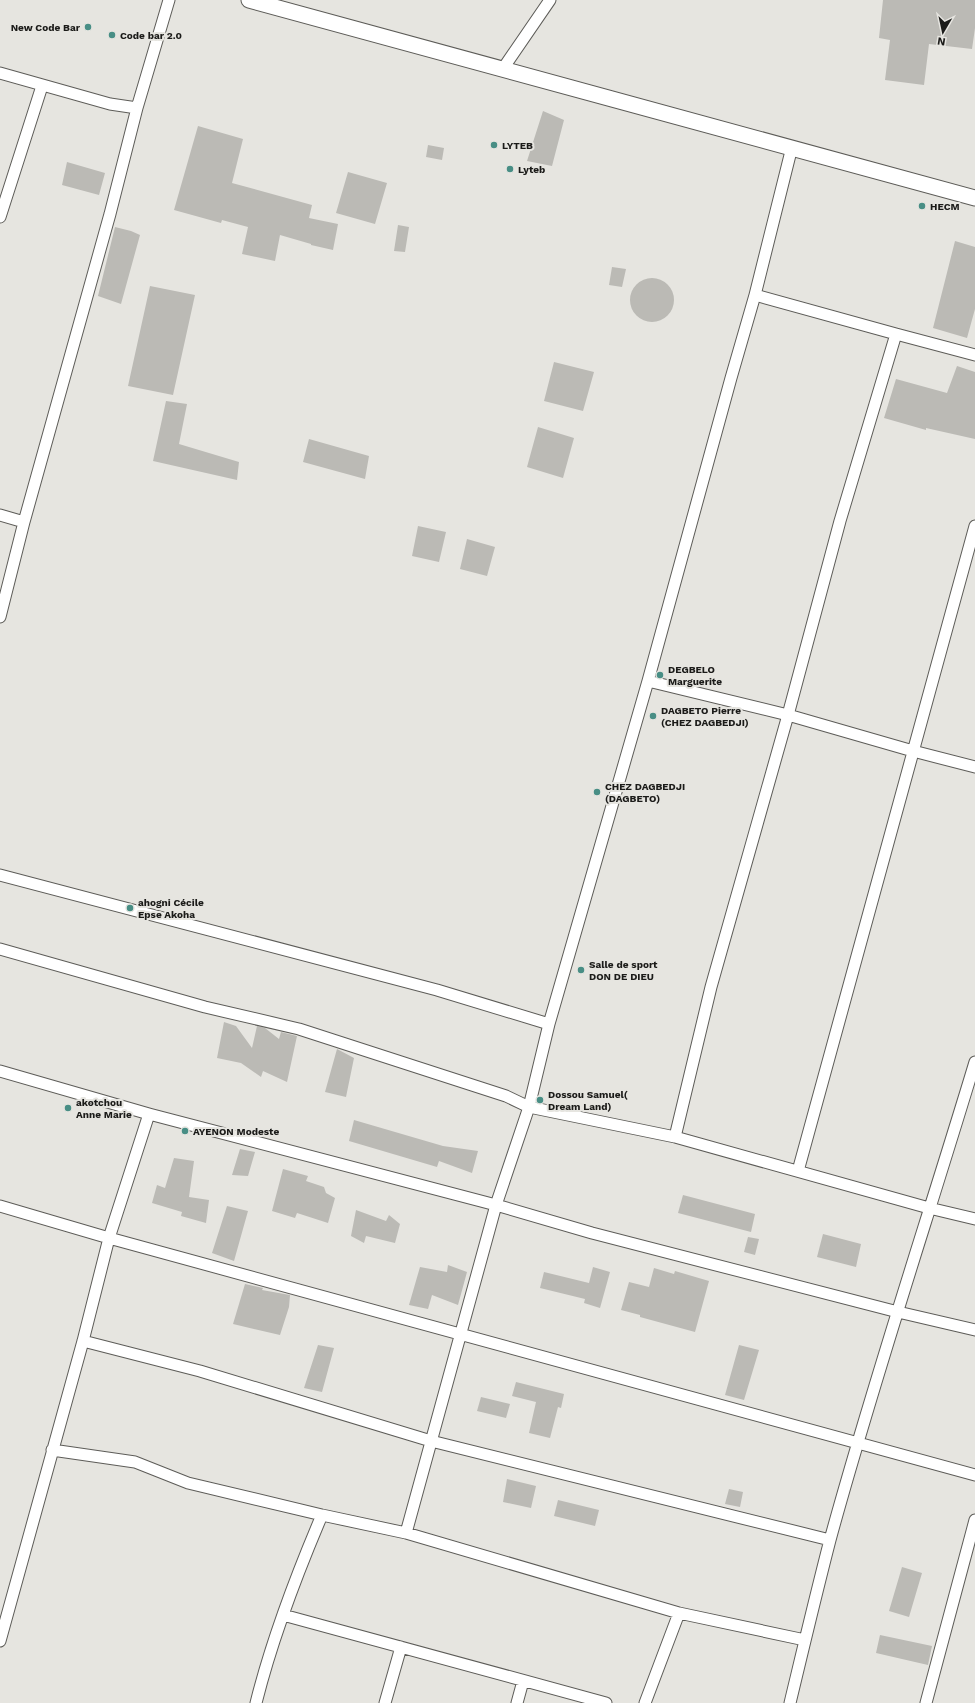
<svg xmlns="http://www.w3.org/2000/svg" width="975" height="1703" font-family="'Work Sans',sans-serif">
<style>
.building{fill:#bbbab5}
.lines{fill:none;stroke-linecap:round;stroke-linejoin:round}
.street-casing{stroke:#5d5c58;stroke-width:13}
.secondary-casing{stroke:#5d5c58;stroke-width:17}
.street{stroke:#fff;stroke-width:11}
.secondary{stroke:#fff;stroke-width:15}
.poi-dot{fill:#488e85;stroke:#e6e5e0;stroke-width:1.5}
.labels{text-anchor:middle;stroke-width:4;stroke-linejoin:round;paint-order:stroke}
.poi-label{font-size:10px;font-weight:bold;fill:#1b1b19;stroke:#e6e5e0;text-anchor:start}
</style>
<rect width="100%" height="100%" fill="#e6e5e0"/>
<path class="building" d="M883,0H975V28L972,49L929,44L924,85L885,80L890,40L879,38Z
M543,111L564,120L552,166L527,161Z
M198,126L243,139L232,183L312,205L309,218L338,224L333,250L311,245V244L280,235L275,261L242,254L248,227L222,220L221,223L174,210Z
M428,145L444,148L442,160L426,157Z
M67,162L105,173L99,195L62,185Z
M348,172L387,183L375,224L336,213Z
M398,225L409,227L405,252L394,251Z
M115,227L131,231L140,235L121,304L98,296Z
M955,241L975,247V309L967,338L933,328Z
M612,267L626,269L622,287L609,285Z
M630 300a22 22 0 1 1 44 0a22 22 0 1 1-44 0Z
M150,286L195,295L173,395L128,386Z
M554,362L594,372L583,411L544,401Z
M957,366L975,372V439L926,428V430L884,418L896,379L947,393Z
M166,401L187,404L179,444L239,462L237,480L153,461Z
M538,427L574,438L563,478L527,467Z
M309,439L369,456L365,479L303,462Z
M418,526L446,532L439,562L412,556Z
M467,539L495,547L487,576L460,569Z
M224,1022L236,1026L252,1048L257,1026L265,1028L279,1039L281,1032L297,1036L287,1082L263,1071L261,1077L241,1063L217,1058Z
M337,1049L354,1058L346,1097L325,1092Z
M354,1120L443,1146L478,1151L472,1173L439,1161L437,1167L349,1141Z
M240,1149L255,1152L248,1176L232,1175Z
M174,1158L194,1161L189,1197L209,1200L206,1223L181,1216L182,1212L152,1203L157,1185L165,1188Z
M283,1169L308,1176L306,1181L324,1187L326,1193L335,1198L328,1223L297,1213L295,1218L272,1211Z
M683,1195L755,1214L751,1232L678,1213Z
M227,1206L248,1211L234,1261L212,1253Z
M356,1210L386,1221L389,1215L400,1224L395,1243L366,1236L364,1243L351,1236Z
M823,1234L861,1244L856,1267L817,1257Z
M748,1237L759,1239L755,1255L744,1252Z
M448,1265L467,1272L458,1305L432,1295L428,1309L409,1305L420,1267L447,1272Z
M593,1267L610,1272L600,1308L584,1303L585,1299L540,1288L544,1272L589,1283Z
M654,1268L674,1274L675,1271L709,1281L695,1332L640,1317V1315L621,1310L629,1282L649,1287Z
M245,1284L263,1288L262,1290L290,1295L289,1307L280,1335L233,1324Z
M318,1345L334,1348L322,1392L304,1388Z
M739,1345L759,1350L744,1400L725,1395Z
M516,1382L564,1394L561,1408L558,1407L550,1438L529,1433L536,1402L512,1396Z
M481,1397L510,1404L506,1418L477,1411Z
M507,1479L536,1486L531,1508L503,1502Z
M729,1489L743,1492L740,1507L725,1504Z
M558,1500L599,1510L595,1526L554,1516Z
M902,1567L922,1573L909,1617L889,1611Z
M880,1635L932,1646L928,1665L876,1653Z"/>
<g class="lines">
<defs>
<path id="street" d="M502,70L550,0
M0,73L110,104L137,108
M792,147L755,295L731,378L648,681L549,1024L529,1107L496,1205L406,1533L679,1613L805,1640
M0,217L42,86
M755,295L896,334L975,355
M0,515L24,522
M0,617L24,522L110,214L137,108L169,0
M648,681L788,715L913,751L975,767
M0,875L437,990L549,1024
M0,949L205,1007L299,1029L506,1096L529,1107L675,1137L929,1208L975,1219
M0,1071L149,1114L496,1205L592,1233L898,1312L975,1330
M675,1137L711,987L788,715L840,521L896,334
M798,1171L975,526
M0,1206L109,1238L975,1475
M83,1341L200,1371L431,1441L830,1540
M52,1450L135,1462L188,1483L322,1515L406,1533
M283,1615L606,1703
M0,1641L83,1341L109,1238L149,1114
M256,1703C272,1639 296,1576 322,1515
M385,1703L401,1647
M517,1703L523,1681
M645,1703L679,1613
M790,1703C803,1649 816,1594 830,1540C874,1379 927,1221 975,1062
M926,1703L975,1520"/>
<path id="secondary" d="M249,0C491,67 733,131 975,198"/>
</defs>
<use href="#street" class="street-casing"/>
<use href="#secondary" class="secondary-casing"/>
<use href="#street" class="street"/>
<use href="#secondary" class="secondary"/>
</g>
<g class="poi-dot">
<circle cx="88" cy="27" r="4"/>
<circle cx="112" cy="35" r="4"/>
<circle cx="494" cy="145" r="4"/>
<circle cx="510" cy="169" r="4"/>
<circle cx="922" cy="206" r="4"/>
<circle cx="660" cy="675" r="4"/>
<circle cx="653" cy="716" r="4"/>
<circle cx="597" cy="792" r="4"/>
<circle cx="130" cy="908" r="4"/>
<circle cx="581" cy="970" r="4"/>
<circle cx="540" cy="1100" r="4"/>
<circle cx="68" cy="1108" r="4"/>
<circle cx="185" cy="1131" r="4"/>
</g>
<g class="labels">
<g class="poi-label">
<text x="80" y="31" text-anchor="end">New Code Bar</text>
<text x="120" y="39">Code bar 2.0</text>
<text x="502" y="149">LYTEB</text>
<text x="518" y="173">Lyteb</text>
<text x="930" y="210">HECM</text>
<text x="668" y="673">DEGBELO<tspan x="668" dy="12">Marguerite</tspan></text>
<text x="661" y="714">DAGBETO Pierre<tspan x="661" dy="12">(CHEZ DAGBEDJI)</tspan></text>
<text x="605" y="790">CHEZ DAGBEDJI<tspan x="605" dy="12">(DAGBETO)</tspan></text>
<text x="138" y="906">ahogni Cécile<tspan x="138" dy="12">Epse Akoha</tspan></text>
<text x="589" y="968">Salle de sport<tspan x="589" dy="12">DON DE DIEU</tspan></text>
<text x="548" y="1098">Dossou Samuel(<tspan x="548" dy="12">Dream Land)</tspan></text>
<text x="76" y="1106">akotchou<tspan x="76" dy="12">Anne Marie</tspan></text>
<text x="193" y="1135">AYENON Modeste</text>
</g>
</g>
<g transform="translate(943 32) rotate(189)" stroke="#e6e5e0" stroke-width="3" paint-order="stroke">
<path d="M0-3L7 15L0 10L-7 15Z" fill="#1b1b19"/>
<text y="-6" font-size="11" font-weight="bold" text-anchor="middle" fill="#1b1b19">N</text>
</g>
</svg>
